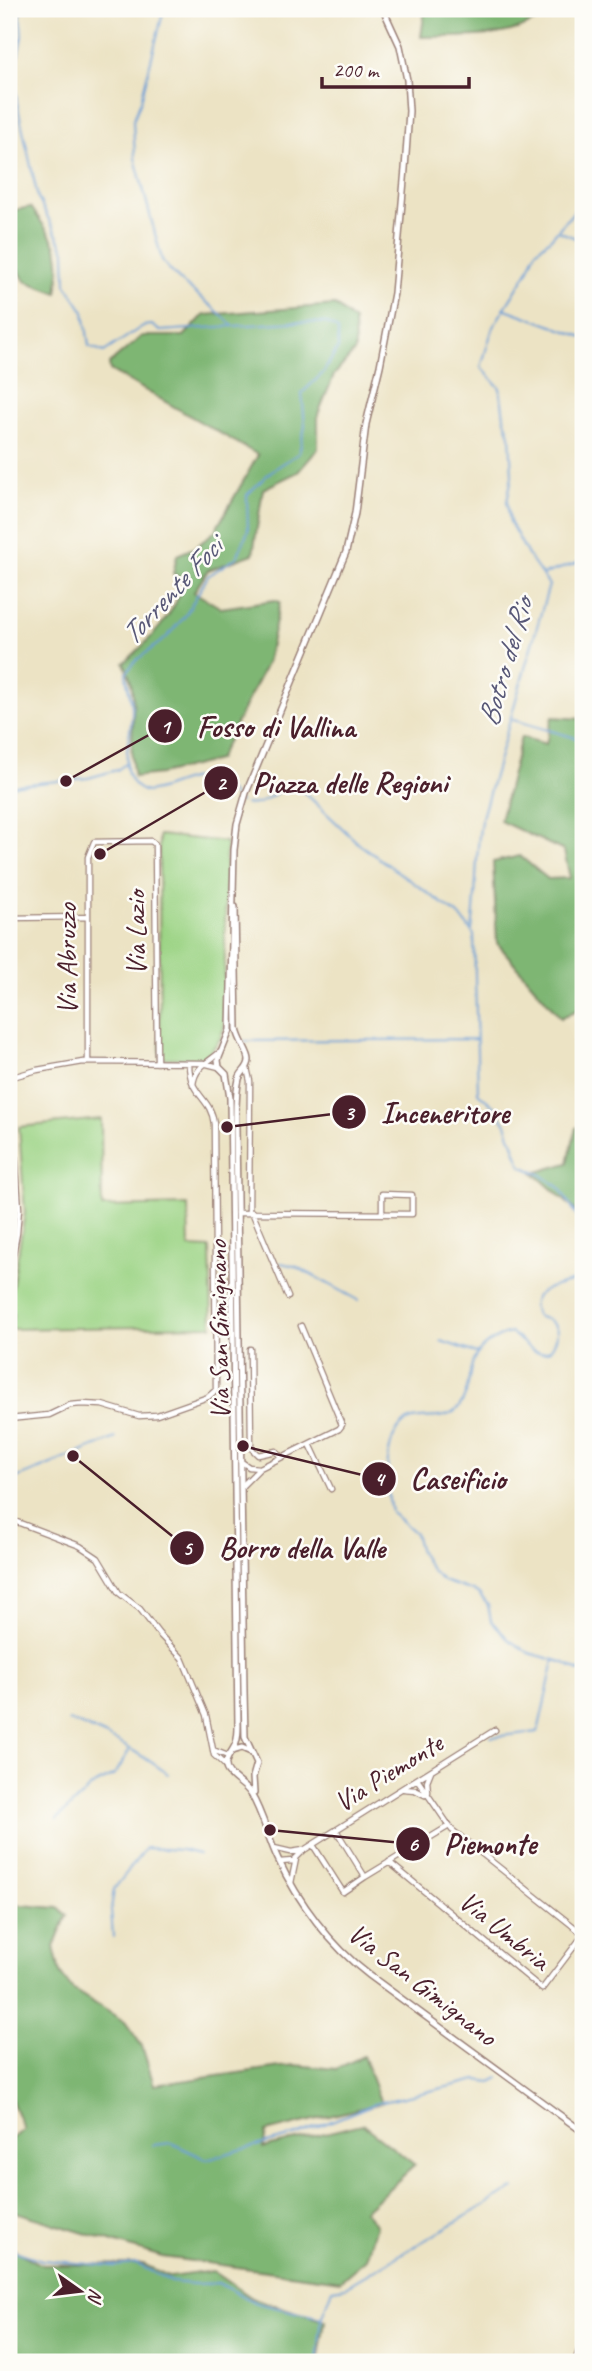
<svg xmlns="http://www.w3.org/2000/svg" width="592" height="2371" font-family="Caveat,sans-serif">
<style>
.green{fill:#9dd486;stroke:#747a58;stroke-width:2}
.forest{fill:#7eb673;stroke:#646a4f;stroke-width:2}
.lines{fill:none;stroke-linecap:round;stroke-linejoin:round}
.stream{stroke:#699dd5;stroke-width:2}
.street-casing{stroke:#9b8178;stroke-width:7}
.secondary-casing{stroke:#9b8178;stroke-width:8}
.street{stroke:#fff;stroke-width:4.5}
.secondary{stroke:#fff;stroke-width:5}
.labels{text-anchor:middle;stroke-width:5;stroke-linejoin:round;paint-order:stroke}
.street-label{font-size:28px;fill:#4a1f2b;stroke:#fdfcf7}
.water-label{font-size:30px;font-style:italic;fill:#585877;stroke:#fdfcf7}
.leader{fill:none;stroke:#4a1f2b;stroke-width:2.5}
.callout-dot{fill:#4a1f2b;stroke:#fdfcf7;stroke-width:2.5}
.mark-label{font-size:21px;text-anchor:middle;font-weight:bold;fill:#fff}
.callout-label{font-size:30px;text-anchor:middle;font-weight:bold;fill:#4a1f2b;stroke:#fdfcf7;stroke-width:5;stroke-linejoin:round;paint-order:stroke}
</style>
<rect width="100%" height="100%" fill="#fdfcf7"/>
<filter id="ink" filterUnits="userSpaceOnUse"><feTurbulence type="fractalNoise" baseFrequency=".0143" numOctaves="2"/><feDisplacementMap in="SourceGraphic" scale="14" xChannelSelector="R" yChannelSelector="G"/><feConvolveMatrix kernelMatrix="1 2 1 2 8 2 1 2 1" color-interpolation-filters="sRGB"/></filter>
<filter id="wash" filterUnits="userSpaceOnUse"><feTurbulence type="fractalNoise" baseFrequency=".00686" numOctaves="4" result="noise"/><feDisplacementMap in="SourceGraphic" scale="28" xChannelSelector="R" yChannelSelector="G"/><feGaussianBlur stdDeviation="1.57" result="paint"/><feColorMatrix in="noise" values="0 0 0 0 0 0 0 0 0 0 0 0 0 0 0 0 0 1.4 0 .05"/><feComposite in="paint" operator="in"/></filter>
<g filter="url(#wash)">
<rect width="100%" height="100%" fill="#ece3c4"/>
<path class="green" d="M159,835L226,842L224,1028L220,1039L205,1059L162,1058L160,1056Z
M101,1119L102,1207L188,1205L189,1247L210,1248L212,1326L11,1329L13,1313L9,1312V1307L25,1213L19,1127Z"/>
<path class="forest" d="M425,9H545V14C514,41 459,36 421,37Z
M31,207C56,244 64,248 57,293L25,281L9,254V211Z
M335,305L354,321L355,351L334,375L318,414V449L298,472L263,489L253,554L208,570L194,592L221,608L275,600L280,602L267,662L218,760L161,774L134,777C126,739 143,699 124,663C151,639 175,615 185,579L173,574L177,555L196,547L215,531L258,455L110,370L109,364L142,336H184L204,315Z
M552,717L583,719V1007L561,1018L497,943L493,862L520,856L548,879L570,878L564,851L500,821L521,737L546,744Z
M583,1125V1217L534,1173L568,1163L576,1128Z
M9,1904L58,1908L67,1915L54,1947L60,1973L72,1989L125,2022L142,2046L154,2085L294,2065L336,2069L363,2056L381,2103L266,2132L263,2148L362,2124L415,2165L364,2211L376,2225L366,2259L340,2281L162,2257L9,2210V2140L24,2130L9,2094Z
M9,2247L42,2265L143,2264L170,2277L213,2271L252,2298L325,2321L318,2362H9Z"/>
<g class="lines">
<path class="stream" d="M20,9L22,36L14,76L17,103L38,198L65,251L66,284L84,312L89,346L104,352L143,326L152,325L160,331L293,322L327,323L338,330V348L323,373L302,393L305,426L299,453L270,472L247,495L248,531L237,557L208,576L185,616L166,638L134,662L126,674C127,685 131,696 132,707C134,733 111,780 146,792C171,790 197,767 221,783C229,788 232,797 240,802
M164,9L141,100L133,121L135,158L162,260C180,286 211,302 232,325
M550,19L583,12
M558,231L583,241
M503,308L583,337
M544,574L583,561
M510,719L583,740
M9,786L88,778L117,770L127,763
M245,804C269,809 275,779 305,793L359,844L460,916L474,935L478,1093L496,1108L506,1124L521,1166L540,1174L559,1187L583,1226
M472,930C477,894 475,857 481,821L549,585L529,557L510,522L507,502L512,476L510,435L504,417L500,388L481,367L493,327L528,271L536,251L551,238L583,201
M245,1041L476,1039
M281,1263L295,1266L358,1300
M583,1279C567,1284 519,1288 538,1317C559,1321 562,1333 550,1350C532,1358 525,1342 511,1333C501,1335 495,1338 487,1344C462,1363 475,1385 459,1407C447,1422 429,1415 413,1419C381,1428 386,1486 391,1512L415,1533L420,1552L432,1571L443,1581L478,1593L488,1605L491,1621L509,1640L529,1653L562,1662L583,1673
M441,1341L476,1353
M9,1481L116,1438
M69,1721C101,1730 141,1754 168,1774
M491,1737L538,1732L554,1660
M57,1819L92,1786L115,1775L129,1751
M113,1937L111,1910L114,1889L146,1848L182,1850L199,1854
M153,2145L171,2143L206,2159L297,2135L374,2104L477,2080L491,2082L499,2078
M9,2249L42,2260L114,2266L137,2264L172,2282L195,2284L218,2283L256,2303L322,2318
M317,2362L322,2316L332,2289L345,2287L514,2188"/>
</g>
</g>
<g filter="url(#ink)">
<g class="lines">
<defs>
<path id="street" d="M9,918L87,917
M88,1062V857L94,842L151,841L155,844L157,1063
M247,1068L250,1081L249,1212
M9,1078L37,1070L83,1062L203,1063L219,1067
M193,1085C195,1067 207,1063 219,1053
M252,1212L288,1297
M237,1213L412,1214V1195L382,1194V1213
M9,1275L17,1233L19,1209L10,1079
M250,1349L251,1448L258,1455L276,1451L281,1457
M9,1419L49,1415L70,1405L82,1404L102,1405L139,1416L157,1415L208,1397L216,1390L214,1124C211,1096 189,1097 189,1063
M310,1444L331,1489
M240,1461L249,1467L259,1468
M242,1486L260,1468L339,1429L342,1425L301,1326
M9,1519L80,1546L98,1558L119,1593L140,1609L159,1634L182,1658L206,1715L214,1755L226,1766
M213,1750L228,1756
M417,1779L452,1830L583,1934
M404,1789L415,1790L425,1795
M428,1792L427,1781L431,1771
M313,1845L343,1892L365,1877L336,1830
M274,1848L291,1852L304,1850
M280,1862L293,1861L304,1850L495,1730
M389,1862L542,1989L583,1935
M365,1877L449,1826
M291,1883L296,1859
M575,2362L583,2338"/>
<path id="secondary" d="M383,9L400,46L407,80L409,111L405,169L394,293L380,366L366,424L355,513L346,552L246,793L237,824L234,850L230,1030L218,1060L219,1067L226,1074L230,1098L238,1726C238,1732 238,1737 236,1743C232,1754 219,1763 230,1774C237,1782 245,1785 251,1794C263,1814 268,1838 278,1859C298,1902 331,1946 369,1975L583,2132
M235,907L237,1029C239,1041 249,1052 249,1060C249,1069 241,1071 239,1079C235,1095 236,1113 236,1129L244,1691L245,1737L257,1763L253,1777L254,1793
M232,1751L242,1748L251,1752"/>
</defs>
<use href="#street" class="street-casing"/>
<use href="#secondary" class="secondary-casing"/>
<use href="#street" class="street"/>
<use href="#secondary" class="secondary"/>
</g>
</g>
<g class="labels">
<g class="street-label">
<text transform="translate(135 933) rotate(-90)" y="10">Via Lazio</text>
<text transform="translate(66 959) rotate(-90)" y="10">Via Abruzzo</text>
<text transform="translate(218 1330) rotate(-91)" y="10">Via San Gimignano</text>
<text transform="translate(388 1772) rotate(-32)" y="10">Via Piemonte</text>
<text transform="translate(505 1930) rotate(39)" y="10">Via Umbria</text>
<text transform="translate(423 1984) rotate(38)" y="10">Via San Gimignano</text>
</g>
<g class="water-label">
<text transform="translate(171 591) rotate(-47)" y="10">Torrente Foci</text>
<text transform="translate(505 662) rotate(-74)" y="10">Botro del Rio</text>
</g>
</g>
<path class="leader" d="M66 781L165 726M100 854L221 783M227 1127L349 1112M243 1446L379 1479M73 1456L187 1548M270 1830L413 1844"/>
<g class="callout-dot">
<circle cx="66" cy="781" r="7"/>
<circle cx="100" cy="854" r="7"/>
<circle cx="227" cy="1127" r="7"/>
<circle cx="243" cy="1446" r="7"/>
<circle cx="73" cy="1456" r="7"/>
<circle cx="270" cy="1830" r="7"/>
<circle cx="165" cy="726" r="18"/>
<circle cx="221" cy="783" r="18"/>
<circle cx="349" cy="1112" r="18"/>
<circle cx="379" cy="1479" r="18"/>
<circle cx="187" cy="1548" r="18"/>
<circle cx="413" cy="1844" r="18"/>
</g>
<g class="mark-label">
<text x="165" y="734">1</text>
<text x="221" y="790">2</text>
<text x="349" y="1120">3</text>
<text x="379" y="1486">4</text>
<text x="187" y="1555">5</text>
<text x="413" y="1851">6</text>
</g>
<g class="callout-label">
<text x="276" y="737">Fosso di Vallina</text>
<text x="350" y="793">Piazza delle Regioni</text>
<text x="445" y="1123">Inceneritore</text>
<text x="458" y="1489">Caseificio</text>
<text x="302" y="1558">Borro della Valle</text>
<text x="490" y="1854">Piemonte</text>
</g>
<rect width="592" height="2371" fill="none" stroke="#fdfcf7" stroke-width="35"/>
<g transform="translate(80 2291) rotate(104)" stroke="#fdfcf7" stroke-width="5" paint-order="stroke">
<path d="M0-5L12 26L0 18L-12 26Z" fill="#4a1f2b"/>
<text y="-10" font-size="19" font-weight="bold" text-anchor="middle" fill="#4a1f2b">N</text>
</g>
<path d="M322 77v10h147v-10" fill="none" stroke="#4a1f2b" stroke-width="3.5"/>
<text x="333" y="77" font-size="21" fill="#4a1f2b" stroke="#fdfcf7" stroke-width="5" paint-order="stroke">200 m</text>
</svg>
